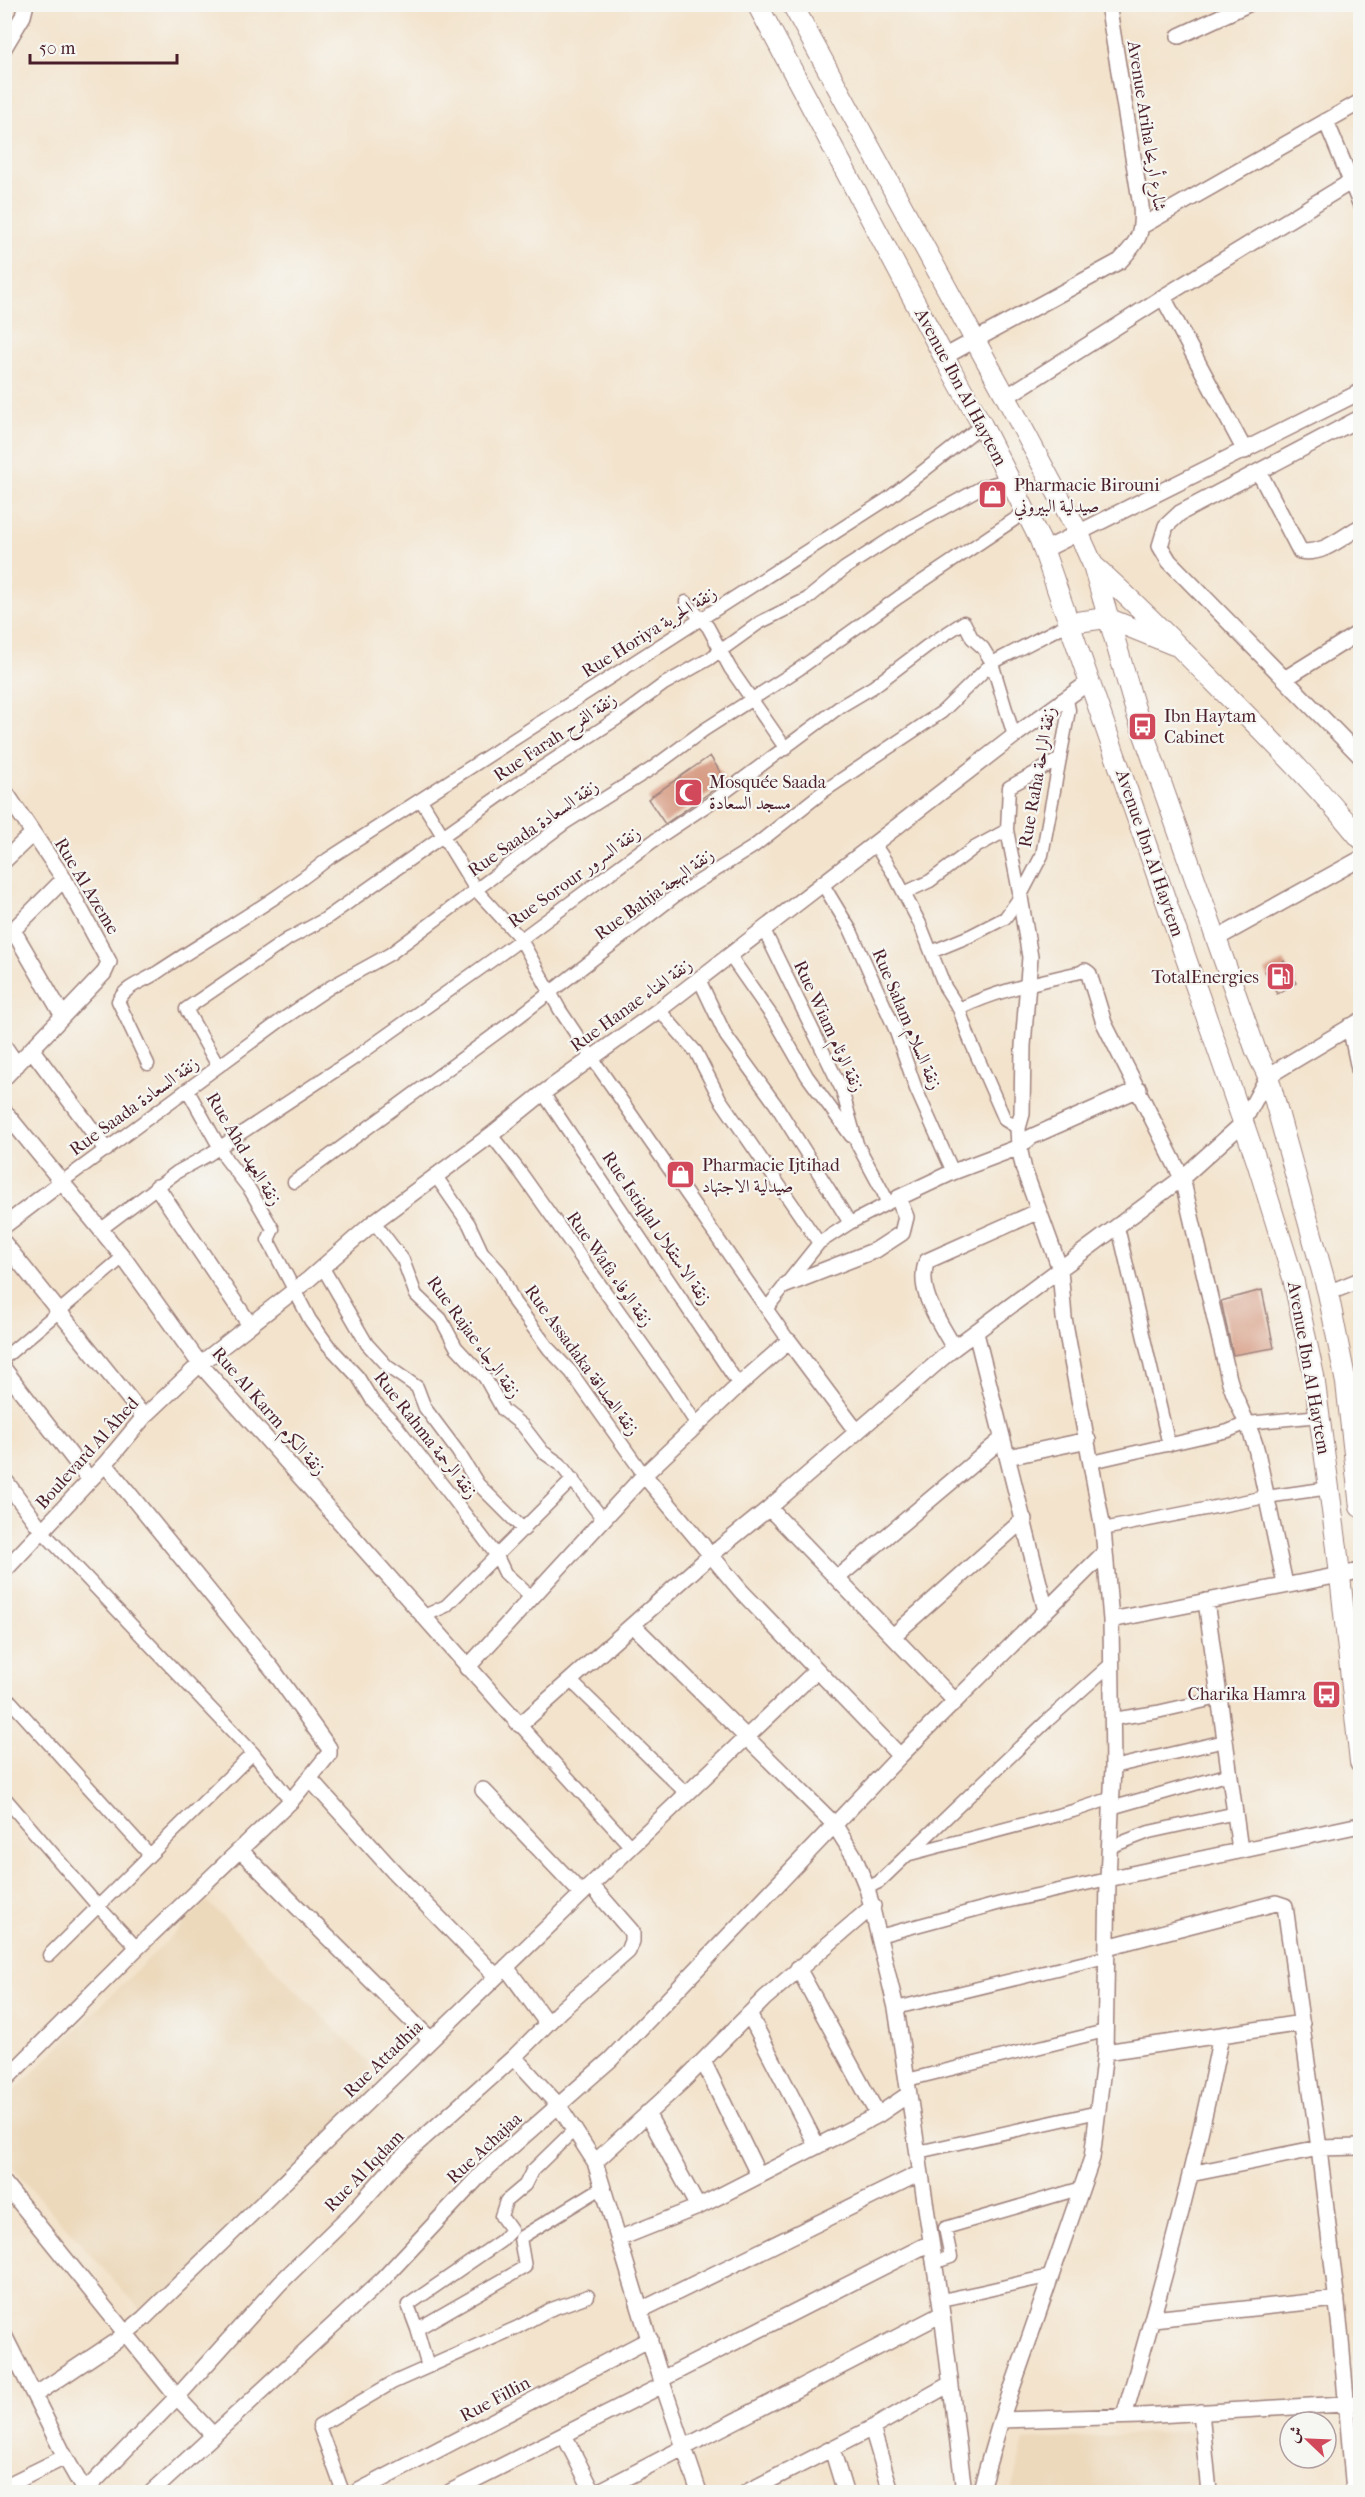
<svg xmlns="http://www.w3.org/2000/svg" width="1365" height="2497" font-family="'IM FELL French Canon',Amiri,serif">
<style>
.built{fill:#ecd8ba}
.building{fill:#d69980}
.lines{fill:none;stroke-linecap:round;stroke-linejoin:round}
.pedestrian-casing{stroke:#9e817c;stroke-width:15}
.minor-casing{stroke:#9e817c;stroke-width:18}
.tertiary-casing{stroke:#9e817c;stroke-width:22}
.pedestrian{stroke:#fff;stroke-width:12}
.minor{stroke:#fff;stroke-width:15}
.tertiary{stroke:#fff;stroke-width:20}
.labels{text-anchor:middle;stroke-width:4.5;stroke-linejoin:round;paint-order:stroke}
.street-label{font-size:18px;fill:#4a1f2b;stroke:#f6f6f2}
.poi-label{font-size:18px;fill:#4a1f2b;stroke:#f6f6f2;text-anchor:start}
</style>
<rect width="100%" height="100%" fill="#f6f6f2"/>
<filter id="ink" filterUnits="userSpaceOnUse"><feTurbulence type="fractalNoise" baseFrequency=".0167" numOctaves="2"/><feDisplacementMap in="SourceGraphic" scale="12" xChannelSelector="R" yChannelSelector="G"/><feConvolveMatrix kernelMatrix="1 2 1 2 8 2 1 2 1" color-interpolation-filters="sRGB"/></filter>
<filter id="wash" filterUnits="userSpaceOnUse"><feTurbulence type="fractalNoise" baseFrequency=".008" numOctaves="4" result="noise"/><feDisplacementMap in="SourceGraphic" scale="24" xChannelSelector="R" yChannelSelector="G"/><feGaussianBlur stdDeviation="1.35" result="paint"/><feColorMatrix in="noise" values="0 0 0 0 0 0 0 0 0 0 0 0 0 0 0 0 0 1.4 0 .05"/><feComposite in="paint" operator="in"/></filter>
<g filter="url(#wash)">
<rect width="100%" height="100%" fill="#f3e3cc"/>
<path class="built" d="M207,1901L367,2061L374,2089L149,2319L5,2160V2100Z
M1198,2430L1201,2492H1011L1024,2441Z"/>
<g id="blocks">
<path class="building" d="M710,756L726,781L665,824L648,799Z
M1284,961L1296,983L1277,994L1265,971Z
M1262,1290L1274,1348L1233,1355L1221,1301Z"/>
</g>
</g>
<g filter="url(#ink)">
<use href="#blocks" fill-opacity="0" stroke="#9e817c" stroke-width="1.5"/>
<g class="lines">
<defs>
<path id="pedestrian" d="M686,602L708,627L730,668L786,749
M421,800L476,890L520,938L560,1010L592,1058L789,1341
M875,845L895,876L920,924L945,987L959,1009L970,1040L1005,1120L1018,1128
M822,883L851,931L895,1029L916,1089L953,1172
M904,893L930,881L974,848L1007,830
M1020,897L1042,855L1069,710L1067,700H1061
M764,930L842,1090L857,1144L884,1194L887,1204
M931,952L970,936L1005,918L1020,897L1007,830L1009,787L1060,759
M730,956L776,1022L807,1076L851,1136
M699,979L726,1036L776,1105L850,1223
M959,1009C997,990 1043,981 1085,971
M659,1010L696,1052L720,1099L819,1243
M148,1064L118,1001C128,984 142,983 158,972C215,934 274,902 328,859L889,498L982,425
M218,1066L186,1009L288,939L325,919L518,783L618,718L664,684L709,659L759,623L807,599L845,568L901,532L982,487L1010,479
M187,1089L226,1159L250,1190L273,1229L268,1240L310,1320L328,1345L358,1377L372,1400L395,1424L452,1497L497,1556L505,1573L532,1598
M543,1093L739,1385
M491,1135L521,1173L674,1389L697,1425
M435,1175L469,1224L482,1252L500,1272L514,1302L549,1349L571,1372L644,1475
M63,1181L280,1021L332,986L390,954L565,823L651,769L704,730L799,669L899,597L1027,511
M294,1182L517,1018L675,896L753,847L824,791L942,712L992,663L1069,623
M374,1222L403,1260L416,1295L441,1319L456,1347L485,1378L503,1410L523,1426L543,1452L560,1464L603,1519
M1118,1227L1169,1445
M100,1230L177,1172L208,1155L356,1057L509,948L652,842L709,804L841,706L873,687L927,646L964,622L972,638L983,648L992,663L1014,736
M323,1268L367,1344L388,1367L417,1387L425,1408L458,1452L478,1484L524,1530
M767,1308L819,1243L850,1223L892,1201
M4,1358L123,1257
M1092,1462L1228,1431L1247,1423L1320,1416
M1103,1529L1266,1497L1330,1488
M43,1532L253,1753L291,1801
M424,1616L446,1606L573,1479
M571,1681L687,1794
M4,1694L150,1855
M1113,1719L1157,1712L1219,1698
M520,1725L631,1847
M1113,1767L1225,1741
M4,1797L97,1905L137,1948
M1111,1808L1230,1774
M1110,1847L1149,1832L1236,1813
M910,1854L1073,1811L1112,1798
M867,1888L879,1882L1046,1722L1111,1664
M879,1936L1001,1903L1108,1879
M49,1955L253,1753
M896,2008L1106,1957
M907,2080L1105,2031
M918,2152L1098,2112
M933,2263L951,2257L945,2228L1082,2188
M939,2300C977,2294 1014,2283 1052,2276
M417,2329L408,2305L501,2241L511,2230L501,2216L506,2201L525,2185L532,2171L575,2129
M428,2367L417,2329L525,2267L520,2238L603,2187
M343,2492L319,2426L392,2383L518,2327L549,2310L588,2296"/>
<path id="minor" d="M1179,36L1248,4
M4,48L23,16L26,4
M1326,121L1360,203
M1142,226L1360,102
M1163,297L1245,451
M944,357L1120,261C1139,241 1143,233 1141,206L1108,4
M1006,397L1163,297L1360,176
M1360,418L1180,513L1166,526L1160,546L1169,561L1360,756
M1259,472L1300,551C1322,556 1342,537 1360,527
M1044,550L1360,392
M1286,678L1360,632
M4,790L64,879L109,962L104,973L4,1078
M4,861L32,834
M13,930L63,1016
M4,939L64,879
M1216,939L1360,859
M1085,971L1089,974L1104,1023L1182,1178L1229,1379C1236,1405 1251,1426 1257,1452L1285,1584
M1350,1026L1360,1074
M4,1046L17,1065
M32,1050L106,1149
M4,1111L123,1257L200,1364L520,1725L711,1555L769,1508L954,1348L1182,1178L1242,1124L1268,1076L1360,1021
M157,1187L250,1325
M4,1226L63,1181
M4,1243L144,1417
M786,1285L876,1250L902,1233L906,1217L898,1198L953,1172L1019,1147L1031,1137L1139,1089
M1328,1293L1360,1280
M976,1333L1046,1611
M954,1348C940,1322 915,1290 927,1261L1039,1211L1024,1170L1019,1147L1018,1128L1022,1114L1023,1046L1030,957L1020,897
M4,1369L90,1480
M1008,1457L1088,1440
M644,1475L741,1591L900,1756
M4,1479L43,1532
M769,1508L955,1701
M4,1571L105,1464L144,1417L200,1364L309,1279L374,1222L491,1135L543,1093L659,1010L1014,736L1089,682
M837,1578L1002,1439
M1206,1601L1240,1850
M1111,1620L1360,1571
M634,1626L834,1824L854,1856L867,1888L896,2008L942,2314L964,2492
M893,1636L1024,1519
M467,1668L644,1475L739,1385L789,1341L857,1432
M310,1779L395,1873L496,1976
M483,1790L582,1894
M240,1850L431,2040
M1108,1879L1360,1825
M1107,1947L1276,1903L1285,1906L1319,2148L1340,2329L1354,2492
M506,1967L547,2023
M798,1968L878,2115
M749,2014L817,2146
M1105,2052L1221,2035
M514,2057L559,2106L595,2162L663,2385L699,2492
M703,2061L759,2176
M4,2081L137,1948L291,1801L329,1754V1748L273,1670L105,1464
M647,2113L698,2207
M595,2162L684,2080L765,1998L873,1906
M1190,2174L1319,2148L1360,2147
M4,2183L177,2397L213,2435
M618,2239L698,2207L878,2115L909,2094
M641,2310L920,2173
M1153,2319L1337,2299
M4,2335L65,2457L85,2492
M662,2379L930,2243
M35,2395L116,2341L144,2318L591,1885L816,1671
M1201,2412L1209,2492
M1124,2416C1161,2291 1196,2164 1221,2035L1302,2023
M1001,2420L1141,2416L1360,2403
M872,2428L891,2492
M564,2435L593,2492
M832,2449L845,2492
M4,2487L65,2457
M84,2492L177,2397L280,2283L350,2215L400,2159L514,2057L561,2010L628,1951L632,1941V1932L591,1885
M152,2492L382,2280L484,2171L611,2059L900,1756L1105,1552
M357,2492L650,2339
M450,2492L663,2385
M598,2492L942,2314
M747,2492L872,2428L950,2384
M980,2492L1001,2420L1092,2158L1105,2052L1108,1879L1113,1767L1111,1620L1103,1529L1064,1318L1060,1269L1039,1211"/>
<path id="tertiary" d="M757,4L944,357L982,425L1040,540L1257,1162L1293,1278L1314,1376L1337,1548L1360,1762
M792,4L1006,397L1079,534L1093,565L1136,712L1256,1051L1268,1076L1328,1293L1346,1383L1360,1507
M1093,565C1135,602 1174,642 1214,682C1264,733 1315,783 1360,838
M1069,623L1107,618L1174,645"/>
</defs>
<use href="#pedestrian" class="pedestrian-casing"/>
<use href="#minor" class="minor-casing"/>
<use href="#tertiary" class="tertiary-casing"/>
<use href="#pedestrian" class="pedestrian"/>
<use href="#minor" class="minor"/>
<use href="#tertiary" class="tertiary"/>
</g>
</g>
<defs>
<symbol id="shop-square" viewBox="-11 -11 22 22"><rect x="-9" y="-9" width="18" height="18" rx="4" fill="#d1495b" stroke="#f6f6f2"/><path d="M-5-2.5h2.3a2.7 3.5 0 0 1 5.4 0H5L5.5 6h-11ZM-1.5-2.5h3a1.5 2.3 0 0 0-3 0Z" fill="#fff"/></symbol>
<symbol id="bus-square" viewBox="-11 -11 22 22"><rect x="-9" y="-9" width="18" height="18" rx="4" fill="#d1495b" stroke="#f6f6f2"/><path d="M-5-6H5V4H4V6H2V4H-2V6H-4V4H-5ZM-3.5-4V0h7V-4ZM-3.5 1.2v1.5H-2V1.2ZM2 1.2v1.5H3.5V1.2Z" fill="#fff"/></symbol>
<symbol id="mosque-square" viewBox="-11 -11 22 22"><rect x="-9" y="-9" width="18" height="18" rx="4" fill="#d1495b" stroke="#f6f6f2"/><path d="M3.5-4.9A6 6 0 1 0 3.5 4.9A5 5 0 1 1 3.5-4.9Z" fill="#fff"/></symbol>
<symbol id="fuel-square" viewBox="-11 -11 22 22"><rect x="-9" y="-9" width="18" height="18" rx="4" fill="#d1495b" stroke="#f6f6f2"/><path d="M-5.5-6h7V0h2V4h1.3V-2.5L3-4.5l.8-.8L6-3V5H2.5V1h-1V6h-7ZM-4.2-4.7v3.2H.2V-4.7Z" fill="#fff"/></symbol>
</defs>
<g fill-rule="evenodd">
<use href="#shop-square" x="976" y="478" width="33" height="33"/>
<use href="#bus-square" x="1126" y="710" width="33" height="33"/>
<use href="#mosque-square" x="672" y="776" width="33" height="33"/>
<use href="#fuel-square" x="1264" y="960" width="33" height="33"/>
<use href="#shop-square" x="664" y="1158" width="33" height="33"/>
<use href="#bus-square" x="1310" y="1678" width="33" height="33"/>
</g>
<g class="labels">
<g class="street-label">
<text transform="translate(1147 126) rotate(81)" y="6">Avenue Ariha شارع أريحا</text>
<text transform="translate(961 387) rotate(62)" y="6">Avenue Ibn Al Haytem</text>
<text transform="translate(649 632) rotate(-32)" y="6">Rue Horiya زنقة الحرية</text>
<text transform="translate(555 737) rotate(-34)" y="6">Rue Farah زنقة الفرح</text>
<text transform="translate(1037 777) rotate(-80)" y="6">Rue Raha زنقة الراحة</text>
<text transform="translate(533 828) rotate(-35)" y="6">Rue Saada زنقة السعادة</text>
<text transform="translate(1150 853) rotate(71)" y="6">Avenue Ibn Al Haytem</text>
<text transform="translate(574 877) rotate(-36)" y="6">Rue Sorour زنقة السرور</text>
<text transform="translate(87 886) rotate(59)" y="6">Rue Al Azeme</text>
<text transform="translate(654 894) rotate(-36)" y="6">Rue Bahja زنقة البهجة</text>
<text transform="translate(631 1005) rotate(-36)" y="6">Rue Hanae زنقة الهناء</text>
<text transform="translate(907 1019) rotate(67)" y="6">Rue Salam زنقة السلام</text>
<text transform="translate(829 1026) rotate(65)" y="6">Rue Wiam زنقة الوئام</text>
<text transform="translate(134 1106) rotate(-36)" y="6">Rue Saada زنقة السعادة</text>
<text transform="translate(244 1149) rotate(59)" y="6">Rue Ahd زنقة العهد</text>
<text transform="translate(657 1228) rotate(56)" y="6">Rue Istiqlal زنقة الاستقلال</text>
<text transform="translate(610 1269) rotate(55)" y="6">Rue Wafa زنقة الوفاء</text>
<text transform="translate(474 1337) rotate(54)" y="6">Rue Rajae زنقة الرجاء</text>
<text transform="translate(582 1360) rotate(54)" y="6">Rue Assadaka زنقة الصداقة</text>
<text transform="translate(1309 1368) rotate(80)" y="6">Avenue Ibn Al Haytem</text>
<text transform="translate(269 1411) rotate(49)" y="6">Rue Al Karm زنقة الكرم</text>
<text transform="translate(426 1435) rotate(52)" y="6">Rue Rahma زنقة الرحمة</text>
<text transform="translate(87 1453) rotate(-48)" y="6">Boulevard Al Âhed</text>
<text transform="translate(383 2059) rotate(-44)" y="6">Rue Attadhia</text>
<text transform="translate(484 2148) rotate(-43)" y="6">Rue Achajaa</text>
<text transform="translate(364 2171) rotate(-46)" y="6">Rue Al Iqdam</text>
<text transform="translate(495 2399) rotate(-28)" y="6">Rue Fillin</text>
</g>
<g class="poi-label">
<text x="1014" y="491">Pharmacie Birouni<tspan x="1014" dy="21">صيدلية البيروني</tspan></text>
<text x="1164" y="722">Ibn Haytam<tspan x="1164" dy="21">Cabinet</tspan></text>
<text x="709" y="788">Mosquée Saada<tspan x="709" dy="21">مسجد السعادة</tspan></text>
<text x="1259" y="983" text-anchor="end">TotalEnergies</text>
<text x="702" y="1171">Pharmacie Ijtihad<tspan x="702" dy="21">صيدلية الاجتهاد</tspan></text>
<text x="1306" y="1700" text-anchor="end">Charika Hamra</text>
</g>
</g>
<rect width="1365" height="2497" fill="none" stroke="#f6f6f2" stroke-width="24"/>
<g transform="translate(1308 2440) rotate(293)"><circle r="28" fill="#f6f6f2" stroke="#b1a0a2" stroke-width="1.5"/>
<path d="M0-4.5L10 22L0 15L-10 22Z" fill="#d1495b"/>
<text y="-9" font-size="16" font-weight="bold" text-anchor="middle" fill="#4a1f2b">ش</text>
</g>
<path d="M30 54v9h147v-9" fill="none" stroke="#4a1f2b" stroke-width="3"/>
<text x="39" y="54" font-size="18" fill="#4a1f2b" stroke="#f6f6f2" stroke-width="4.5" paint-order="stroke">50 m</text>
</svg>
